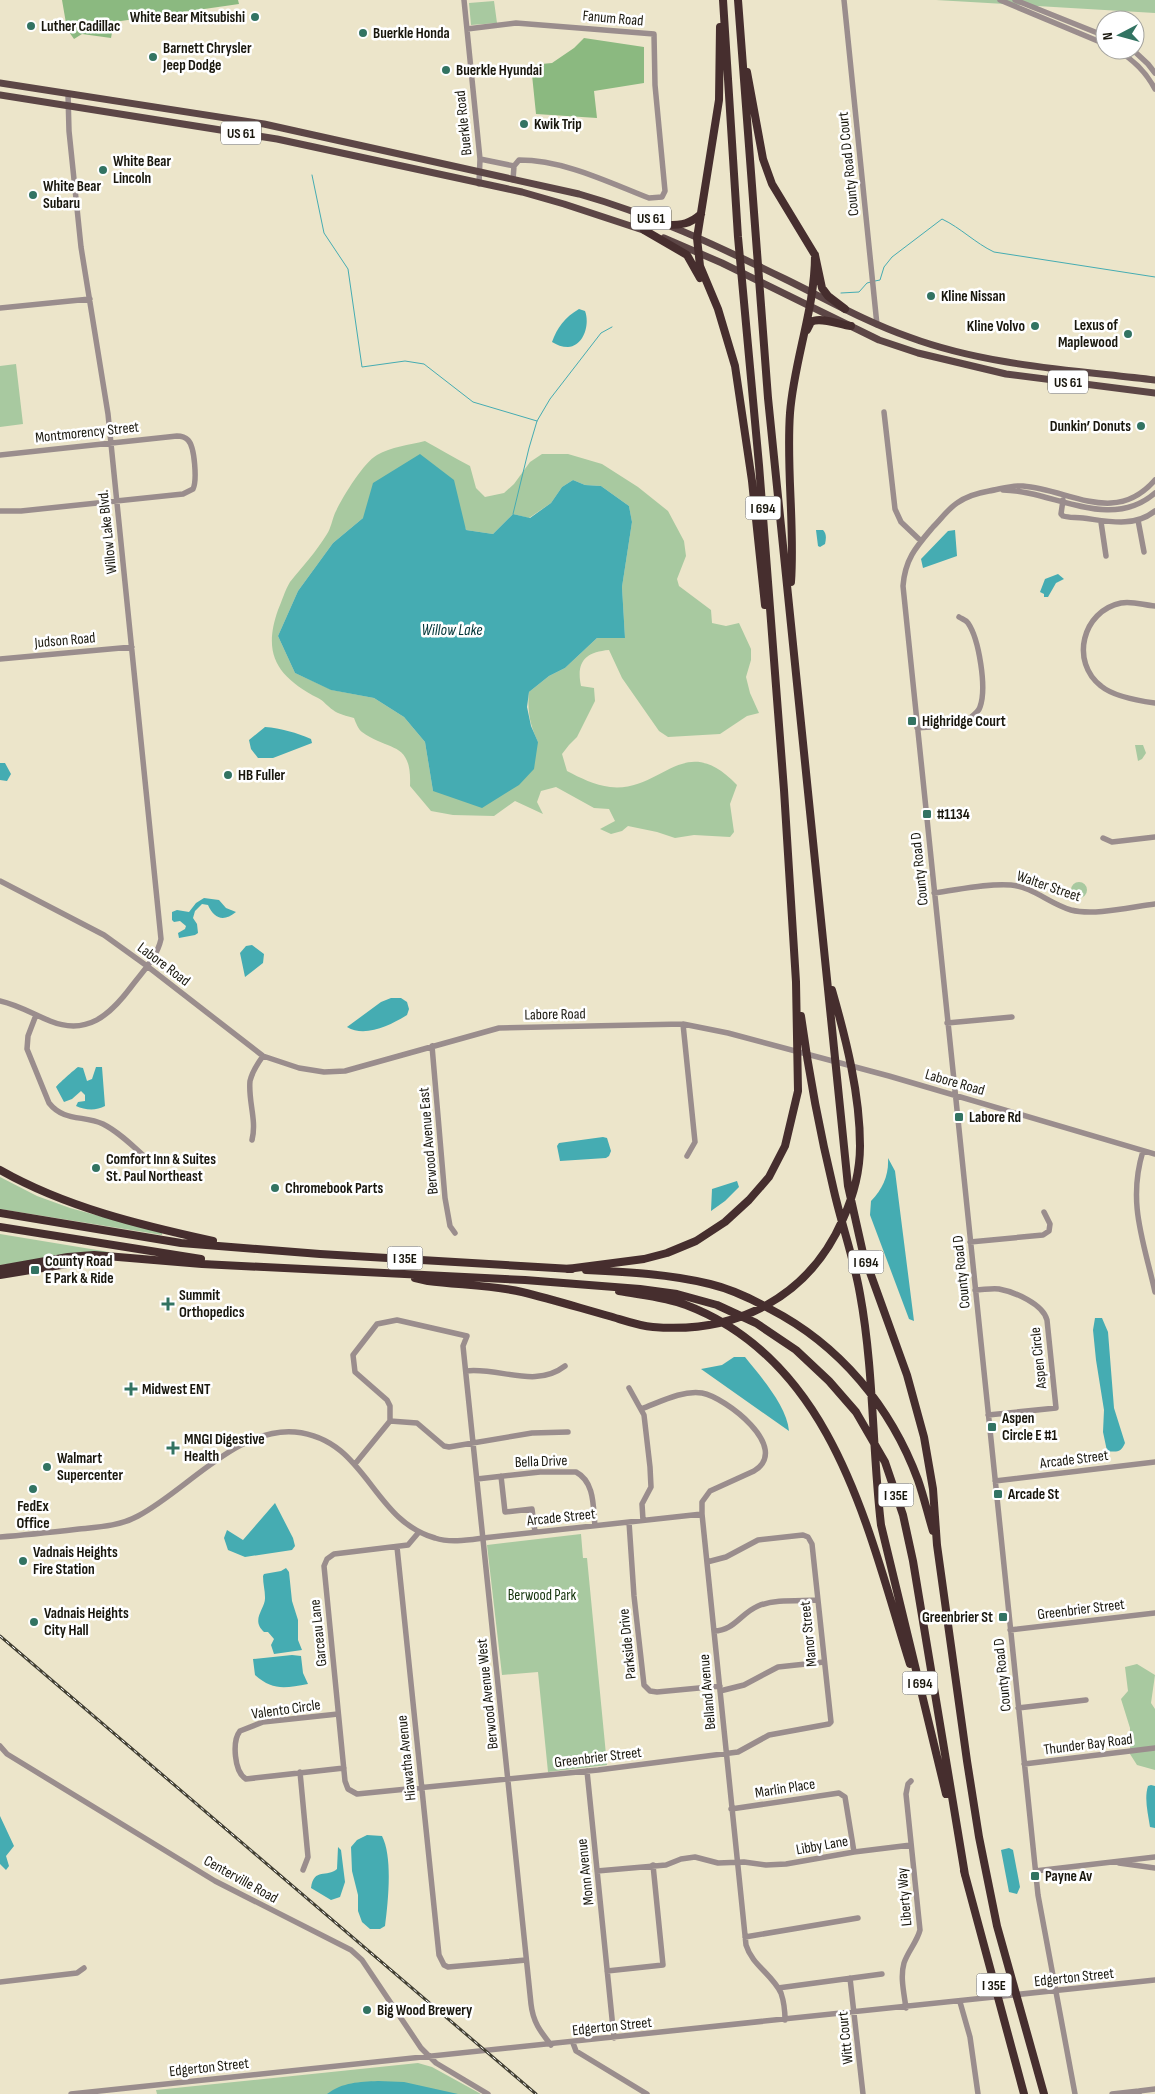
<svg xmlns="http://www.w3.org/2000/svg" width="1155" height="2094" font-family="'Sofia Sans Condensed',sans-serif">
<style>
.green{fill:#a8c9a0;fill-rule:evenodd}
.forest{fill:#8bb980}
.water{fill:#45acb2}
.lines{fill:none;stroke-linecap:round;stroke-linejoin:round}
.stream{stroke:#45acb2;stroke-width:1}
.minor{stroke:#9a8d8d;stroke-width:5.5}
.major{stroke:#5c4646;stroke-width:7}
.highway{stroke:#462e2e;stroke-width:8}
.rail-casing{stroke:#423f32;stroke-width:3}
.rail{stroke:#fff;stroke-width:1;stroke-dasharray:4;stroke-linecap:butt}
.poi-dot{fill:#327362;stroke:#fff;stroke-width:2}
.labels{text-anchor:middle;stroke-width:5;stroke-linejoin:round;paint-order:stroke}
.shield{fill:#fff;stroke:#5e5d56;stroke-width:1}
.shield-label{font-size:14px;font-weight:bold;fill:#19170d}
.poi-label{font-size:15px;font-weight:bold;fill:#19170d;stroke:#fff;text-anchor:start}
.street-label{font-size:15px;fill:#19170d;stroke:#fff}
.park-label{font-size:15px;fill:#13320a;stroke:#fff}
.water-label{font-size:16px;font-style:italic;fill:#003336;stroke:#fff}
</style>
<rect width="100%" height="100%" fill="#ece5ca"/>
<path class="green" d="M936,0H1155V13Z
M494,1L497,23L471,25L469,3Z
M16,364L23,424L0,427V366Z
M425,441C440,449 454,458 470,466L476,488L485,497L504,493L514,484L530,462L542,454H568L602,464L638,487L668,511L684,541L686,556L677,579L679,586L711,610L712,623L726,626L739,623L751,649V660L746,677L750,693L759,713L747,716L720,734L668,737L659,731L622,678L609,650C585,652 576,662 581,686L594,688L595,701L577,737L569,745L562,754L567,771C580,778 595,785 610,787C662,793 684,729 737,785L730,804L734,832L730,837L694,835L675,838L657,832L628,826L622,831L611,834L600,829L615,821L609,809L594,808L556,787L541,791L537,802L543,814L515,801L494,816L453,815L431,811L410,786C412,740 389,752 362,732C358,729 356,723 354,718C347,716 338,714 333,710C327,706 324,701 318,698C278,677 262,655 278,610C282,601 285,590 290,582C303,566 316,552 327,534C331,528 332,520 335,513C342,498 363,463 377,455C391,447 409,445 425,441ZM573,480L585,485L601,486L629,506L632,522L622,587L625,638H597L565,668L549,676L529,692C527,711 530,725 538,742L433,791L425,742L404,717L374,698L332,690L295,673L278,636L298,591L333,543L363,518L462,519L466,530L493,534L513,514L529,518L551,503L562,487Z
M1135,745H1143L1146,753L1142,759L1138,761Z
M1071 890a8 8 0 1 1 16 0a8 8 0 1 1-16 0Z
M0,1177L37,1196L70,1208L162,1233V1235L0,1209Z
M0,1234L115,1253L116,1254L71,1256L0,1265Z
M581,1534L583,1558H587L607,1765L548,1772L538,1672L502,1675L487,1545Z
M1137,1664L1155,1675L1151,1703L1155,1709V1770L1137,1765L1130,1754V1728L1121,1699L1128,1691L1125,1667Z
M418,2063L432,2067L481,2094H157L156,2090Z"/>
<path class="forest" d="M62,0H238L239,4L114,22L111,38L82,34L74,39L67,29Z
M584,38L644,47V83L594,91L597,118L536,114L531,65L552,63L574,48Z"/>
<path class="water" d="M579,309L585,311C590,324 584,346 568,347C562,347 557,345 552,342C557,328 565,317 579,309Z
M420,454L454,480L466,530L493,534L513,514L530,518L551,503L562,487L573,480L585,485L601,486L629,506L632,522L622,587L625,638H597L565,668L549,676L529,692L527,707L531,726L538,742L534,769L519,785L482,808L433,791L425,742L404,717L374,698L331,690L295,673L278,636L298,591L333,543L363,518L373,483Z
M816,530H823C827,534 826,539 825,544L820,547L818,546Z
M955,530L957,556L923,568L921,559L948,531Z
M1058,574L1064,579L1056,583L1048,597H1044V594L1040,592L1045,579Z
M265,727C281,728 297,733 311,739L312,743L273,758H258L251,749L249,740Z
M0,763H5L11,774L7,781L0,780Z
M204,898L219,900L226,908L236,912C224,922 214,919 208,905L202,904L195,911L193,918L197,924L198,933L195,935L179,938L178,933L185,929L186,926L180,921L174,922L172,920V912L177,910L189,912L196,903Z
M252,945L264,954L263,963L245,977L240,953L246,946Z
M391,998H401L407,1002L409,1009L407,1015C391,1025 365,1038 347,1027L381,1002Z
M78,1067L83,1068L87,1081L92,1079L96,1067H102L105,1106C96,1111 85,1110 76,1106L78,1102L85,1101V1095L81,1091L72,1099L64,1102L56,1087C57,1085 75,1069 78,1067Z
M603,1137L607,1138L611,1151L609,1156L606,1158L560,1161L557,1146L559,1143Z
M888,1158L895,1171L914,1321L909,1319L870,1215L871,1201C883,1189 889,1175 888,1158Z
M737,1181L739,1187L725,1201L711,1211L712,1189Z
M1095,1318H1102L1108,1332L1114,1408L1125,1443C1121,1453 1116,1452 1107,1451L1103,1432L1104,1410L1096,1360L1093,1330Z
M734,1357H745C761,1377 787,1406 789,1431L701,1369L722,1365Z
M275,1503L293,1538L295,1546L292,1550L245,1557L228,1550L224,1538L227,1530L243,1540Z
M286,1568L289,1572L292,1601L298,1620V1640L302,1650L274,1654L271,1645L274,1639L268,1632H264C250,1619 266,1609 265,1597C265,1590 263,1584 263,1576L264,1574L281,1571Z
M292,1655L301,1656L303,1673L308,1684C285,1688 273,1691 255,1675L253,1659Z
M1151,1785L1155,1786V1828L1150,1827C1148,1813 1144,1799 1148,1786Z
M0,1816L14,1846L6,1856L9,1866L6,1870L0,1864Z
M367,1835L382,1836C393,1857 388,1903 385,1926L380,1929H370L362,1922L358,1911V1895L352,1871L351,1847L357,1840Z
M338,1847L341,1850L345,1882L340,1897L331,1900L311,1888C314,1867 327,1878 337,1869Z
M1009,1848L1013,1850L1020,1887L1017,1894L1009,1892L1001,1850Z
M378,2081L404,2082L458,2094H327C343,2082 359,2082 378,2081Z"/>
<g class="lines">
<path class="stream" d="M312,175L324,233L348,269L362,367L405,361L424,364L473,402L537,421
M875,281L880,280L884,267L892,257L942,219C961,228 975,243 994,252L1155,277
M841,293L859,292L867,283L871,282
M513,514L529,448L537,421L550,399L601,333L612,327"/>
<path class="minor" d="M464,0L480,159L479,184
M844,0L877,325
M1000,0L1105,44
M1015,0L1105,36
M467,29L516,23L654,34L655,85L665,191L662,197L649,198C608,182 564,160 519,160L514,166L480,159
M1117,50C1134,60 1146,72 1155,89
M1133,50L1148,64L1155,73
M513,180L514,166
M0,308L90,299
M884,412L895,509L901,522L921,541
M0,455L177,436C181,436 185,437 188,440C195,447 197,481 193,489L183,494L21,511H0
M1003,490C1054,491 1110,532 1155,493
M1063,500L1061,514L1063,516C1069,518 1076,517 1083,518C1107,521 1134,528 1155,511
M1138,520L1144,552
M1101,522L1106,556
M1155,606C1143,605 1133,601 1121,603C1082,611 1070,662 1101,686C1113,696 1140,701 1155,703
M0,659L132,647
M917,728C933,726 957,728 970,718C974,715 979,711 980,707C987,688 979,639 968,623C966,620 962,619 959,617
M1103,838L1112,842L1155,837
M0,881L104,935L147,966L263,1056L299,1068L324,1072L345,1071L499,1028L683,1024L728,1033L889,1076L1155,1154
M934,893C958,890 986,883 1011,885C1033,887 1050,904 1071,910C1094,916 1131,907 1155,904
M0,1001C18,1005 33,1014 50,1021C87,1036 110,1015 131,987C142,972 157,958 161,939L108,414L81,247L69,131L68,94
M36,1015L28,1036L27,1049L49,1103C64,1122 84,1115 103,1124C119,1132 134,1147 147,1159
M947,1023L1012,1017
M683,1024L695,1142L687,1156
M432,1046L445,1198L450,1226L455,1233
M252,1140C257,1120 248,1101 250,1081C252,1072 258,1063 263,1056
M1143,1151C1127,1203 1144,1242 1155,1292
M970,1242L1043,1235L1049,1231L1050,1224L1044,1212
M975,1290C983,1290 991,1288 999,1289C1015,1292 1043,1304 1047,1320L1056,1408L988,1415
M466,1371C500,1367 535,1389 565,1366
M629,1388L644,1415L650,1467L651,1487L642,1504L643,1520
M641,1409C660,1402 682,1390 702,1393C725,1397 792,1448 754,1471L710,1491L702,1502V1514L746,1945C752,1965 772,1974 781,1993C784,2002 785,2011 785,2020
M390,1421L417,1423L444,1446L449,1447L532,1433L568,1432
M355,1464L390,1421V1406L387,1400L355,1372L353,1355L377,1324L397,1320L467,1336L463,1346L531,2004C533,2022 540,2031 551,2045
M501,1476L505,1512L532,1509L535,1532
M477,1479L540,1472H576C595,1482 593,1507 595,1526
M995,1481L1155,1462
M629,1522L634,1596L644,1685L650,1691L657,1692L720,1686
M419,1532L408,1545L334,1554L327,1559L324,1566L345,1781L348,1789L357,1794L598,1770L738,1752L769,1735L829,1724L831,1722L812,1544L808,1537L803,1535L758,1540L726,1557L707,1562
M0,1537C26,1535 53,1532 79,1529C99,1527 120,1526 138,1516C186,1491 237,1427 295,1432C367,1439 371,1520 435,1538C450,1543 468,1540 483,1538L702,1514
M397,1547L439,1955L444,1965L448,1967L526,1960
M1010,1630L1155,1613
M714,1631C734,1631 741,1613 758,1606C775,1599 799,1601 817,1600
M720,1691L744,1685L778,1667L824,1662
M1018,1708L1086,1700
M338,1714L263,1722L240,1731C232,1741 234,1772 246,1779L344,1768
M0,1746L7,1754L215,1881L351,1950L362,1960L421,2048L436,2063L488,2094
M1024,1764L1155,1748
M587,1771L614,2038
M300,1772L308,1857L303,1870
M731,1809L839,1793L845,1797L854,1852
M1119,1863L1155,1868
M597,1871L666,1865L681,1859L695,1857L718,1863L744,1862L766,1865L786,1864L854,1852L911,1845
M1035,1871L1155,1857
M745,1937L858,1918
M607,1971L663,1965L653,1865
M850,1978L863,2094
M0,1982L77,1973L84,1968
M778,1988L882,1974
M960,2002L970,2037L978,2094
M906,2008C904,1993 900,1977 904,1963C908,1951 917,1942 920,1930L906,1794L908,1784L911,1781
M573,2043L576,2051L647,2094
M1139,2091L1155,2089
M71,2094L1155,1980
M1075,2094L1038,1895L903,586C905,559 916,547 933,527C941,519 948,509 957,503C967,496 977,493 989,491C1001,489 1011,485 1023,486C1071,490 1115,526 1155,480
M1112,2094L1139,2091V2094"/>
<path class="major" d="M0,83L264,124L579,194C650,214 718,246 785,279C826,299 866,322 909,337C987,366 1073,370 1155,380
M0,95L277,139L522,192L564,204L649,232
M664,238L722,263L879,340L918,353L1006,374L1155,393"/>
<path class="highway" d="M738,0L768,398L848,1186L863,1253L907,1375L924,1437L933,1489L937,1545L967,1761L979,1837L997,1926L1044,2094
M720,27L719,100L697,238L700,266L718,309L735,366L752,481L765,605
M747,72L763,159L772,184L815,255L822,288L828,296L845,309
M667,225C682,225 690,224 701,214
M644,230L687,255L700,278
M807,330L811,322C820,316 840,325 851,326
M791,582C795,526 786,469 790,413C794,360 815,309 815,255
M801,1016C809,1075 820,1133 834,1191C842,1226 854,1259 860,1294C874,1370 872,1448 881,1525L946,1794
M0,1170C65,1207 140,1225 213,1241
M0,1213L181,1243L320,1254L572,1269
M0,1227L201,1259
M0,1269L68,1257L94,1255L202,1264L525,1280L640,1289L677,1294L717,1305L756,1323L796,1350L829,1381L856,1412L885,1462L903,1515L913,1561L965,1875
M567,1269L644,1259L667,1253L696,1241L725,1222L749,1200L769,1177L785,1146L798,1091L796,982L784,790L759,465L738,237L723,0
M586,1270C628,1272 669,1274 710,1284C731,1289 752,1299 770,1309C840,1345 891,1407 918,1480C924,1497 928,1515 933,1531
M0,1275L92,1260
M415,1278L428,1281C458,1285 492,1285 522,1292C551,1299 580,1308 609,1316C623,1320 639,1326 653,1327C737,1334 809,1297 843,1219C853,1197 860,1171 860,1146C860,1094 846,1039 832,990
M619,1291C641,1295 666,1297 686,1305C834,1361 868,1530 910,1664
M964,1871L1024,2094"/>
<defs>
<path id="rail" d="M0,1636L536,2094"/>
</defs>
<use href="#rail" class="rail-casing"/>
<use href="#rail" class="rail"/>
</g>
<g class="poi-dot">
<circle cx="255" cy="17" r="5"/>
<circle cx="31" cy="26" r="5"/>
<circle cx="363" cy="33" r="5"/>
<circle cx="153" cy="57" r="5"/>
<circle cx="446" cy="70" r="5"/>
<circle cx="524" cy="124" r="5"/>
<circle cx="103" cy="170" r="5"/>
<circle cx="33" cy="195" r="5"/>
<circle cx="931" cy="296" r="5"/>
<circle cx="1035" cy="326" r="5"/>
<circle cx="1128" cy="334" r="5"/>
<circle cx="1141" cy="426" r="5"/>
<rect x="907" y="716" width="10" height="10" rx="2.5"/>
<circle cx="228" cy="775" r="5"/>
<rect x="922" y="809" width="10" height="10" rx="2.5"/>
<rect x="954" y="1112" width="10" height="10" rx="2.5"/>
<circle cx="96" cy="1168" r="5"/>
<circle cx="275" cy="1188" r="5"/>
<rect x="30" y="1265" width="10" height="10" rx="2.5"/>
<path d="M165.5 1296.5h5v5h5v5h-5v5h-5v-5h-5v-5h5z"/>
<path d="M128.5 1381.5h5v5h5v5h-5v5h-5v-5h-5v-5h5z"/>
<rect x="987" y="1422" width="10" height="10" rx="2.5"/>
<path d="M170.5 1440.5h5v5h5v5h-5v5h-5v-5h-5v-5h5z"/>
<circle cx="47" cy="1467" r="5"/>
<circle cx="33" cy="1489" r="5"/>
<rect x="993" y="1489" width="10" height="10" rx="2.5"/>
<circle cx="23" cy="1561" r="5"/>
<rect x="998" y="1612" width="10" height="10" rx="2.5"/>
<circle cx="34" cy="1622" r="5"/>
<rect x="1030" y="1871" width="10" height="10" rx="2.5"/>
<circle cx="367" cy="2010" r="5"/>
</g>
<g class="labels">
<g class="shield">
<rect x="221" y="121.5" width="40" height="23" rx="4"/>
<rect x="631" y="206.5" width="40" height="23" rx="4"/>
<rect x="1048" y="370.5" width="40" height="23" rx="4"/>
<rect x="745.5" y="496.5" width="35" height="23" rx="4"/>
<rect x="387.5" y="1246.5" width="35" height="23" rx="4"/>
<rect x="848.5" y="1250.5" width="35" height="23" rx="4"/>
<rect x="878.5" y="1483.5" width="35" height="23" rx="4"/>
<rect x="902.5" y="1671.5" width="35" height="23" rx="4"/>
<rect x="976.5" y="1973.5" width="35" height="23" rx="4"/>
</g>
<g class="shield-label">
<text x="241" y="138">US 61</text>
<text x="651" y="223">US 61</text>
<text x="1068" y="387">US 61</text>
<text x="763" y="513">I 694</text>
<text x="405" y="1263">I 35E</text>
<text x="866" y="1267">I 694</text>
<text x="896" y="1500">I 35E</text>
<text x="920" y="1688">I 694</text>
<text x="994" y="1990">I 35E</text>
</g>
<g class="poi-label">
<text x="245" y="22" text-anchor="end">White Bear Mitsubishi</text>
<text x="41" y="31">Luther Cadillac</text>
<text x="373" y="38">Buerkle Honda</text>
<text x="163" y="53">Barnett Chrysler<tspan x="163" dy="17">Jeep Dodge</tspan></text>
<text x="456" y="75">Buerkle Hyundai</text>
<text x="534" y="129">Kwik Trip</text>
<text x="113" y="166">White Bear<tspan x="113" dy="17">Lincoln</tspan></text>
<text x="43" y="191">White Bear<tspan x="43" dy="17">Subaru</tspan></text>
<text x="941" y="301">Kline Nissan</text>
<text x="1118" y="330" text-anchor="end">Lexus of<tspan x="1118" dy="17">Maplewood</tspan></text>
<text x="1025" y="331" text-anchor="end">Kline Volvo</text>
<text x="1131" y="431" text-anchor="end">Dunkin’ Donuts</text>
<text x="922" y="726">Highridge Court</text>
<text x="238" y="780">HB Fuller</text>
<text x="937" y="819">#1134</text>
<text x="969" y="1122">Labore Rd</text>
<text x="106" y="1164">Comfort Inn &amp; Suites<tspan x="106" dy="17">St. Paul Northeast</tspan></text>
<text x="285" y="1193">Chromebook Parts</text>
<text x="45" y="1266">County Road<tspan x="45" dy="17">E Park &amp; Ride</tspan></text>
<text x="179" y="1300">Summit<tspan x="179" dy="17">Orthopedics</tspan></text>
<text x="142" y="1394">Midwest ENT</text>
<text x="1002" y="1423">Aspen<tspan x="1002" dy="17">Circle E #1</tspan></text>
<text x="184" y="1444">MNGI Digestive<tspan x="184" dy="17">Health</tspan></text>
<text x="57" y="1463">Walmart<tspan x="57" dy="17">Supercenter</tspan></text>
<text x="1008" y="1499">Arcade St</text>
<text x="33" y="1511" text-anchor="middle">FedEx<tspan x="33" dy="17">Office</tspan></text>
<text x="33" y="1557">Vadnais Heights<tspan x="33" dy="17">Fire Station</tspan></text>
<text x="44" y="1618">Vadnais Heights<tspan x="44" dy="17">City Hall</tspan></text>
<text x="993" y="1622" text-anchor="end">Greenbrier St</text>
<text x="1045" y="1881">Payne Av</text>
<text x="377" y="2015">Big Wood Brewery</text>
</g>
<g class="street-label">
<text transform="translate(613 18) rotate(5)" y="5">Fanum Road</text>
<text transform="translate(463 123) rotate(-96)" y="5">Buerkle Road</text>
<text transform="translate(848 164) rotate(-96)" y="5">County Road D Court</text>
<text transform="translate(87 432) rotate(-6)" y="5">Montmorency Street</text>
<text transform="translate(107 532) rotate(-96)" y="5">Willow Lake Blvd.</text>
<text transform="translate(65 640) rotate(-5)" y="5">Judson Road</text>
<text transform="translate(919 869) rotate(-96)" y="5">County Road D</text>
<text transform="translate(1049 886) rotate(19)" y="5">Walter Street</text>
<text transform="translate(164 964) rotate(37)" y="5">Labore Road</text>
<text transform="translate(555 1014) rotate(-1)" y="5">Labore Road</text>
<text transform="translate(955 1082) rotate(16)" y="5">Labore Road</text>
<text transform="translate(428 1141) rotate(-95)" y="5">Berwood Avenue East</text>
<text transform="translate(961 1272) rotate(-96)" y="5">County Road D</text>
<text transform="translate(1038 1358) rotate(-96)" y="5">Aspen Circle</text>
<text transform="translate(1074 1459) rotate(-7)" y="5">Arcade Street</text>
<text transform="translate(541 1461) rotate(-2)" y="5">Bella Drive</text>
<text transform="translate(561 1517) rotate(-6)" y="5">Arcade Street</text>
<text transform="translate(1081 1609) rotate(-7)" y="5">Greenbrier Street</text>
<text transform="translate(318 1633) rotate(-96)" y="5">Garceau Lane</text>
<text transform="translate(808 1634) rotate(-96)" y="5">Manor Street</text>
<text transform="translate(627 1644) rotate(-96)" y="5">Parkside Drive</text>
<text transform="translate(1002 1675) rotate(-96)" y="5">County Road D</text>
<text transform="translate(707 1692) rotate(-95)" y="5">Belland Avenue</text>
<text transform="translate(487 1694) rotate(-96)" y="5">Berwood Avenue West</text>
<text transform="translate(286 1709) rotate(-8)" y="5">Valento Circle</text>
<text transform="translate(1088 1744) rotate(-7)" y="5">Thunder Bay Road</text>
<text transform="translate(598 1757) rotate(-7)" y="5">Greenbrier Street</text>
<text transform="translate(406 1758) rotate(-96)" y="5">Hiawatha Avenue</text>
<text transform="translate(785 1788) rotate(-9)" y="5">Marlin Place</text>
<text transform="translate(822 1845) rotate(-10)" y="5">Libby Lane</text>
<text transform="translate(585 1872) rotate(-96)" y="5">Monn Avenue</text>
<text transform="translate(241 1879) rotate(29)" y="5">Centerville Road</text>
<text transform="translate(904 1897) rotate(-95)" y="5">Liberty Way</text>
<text transform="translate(1074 1977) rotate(-6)" y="5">Edgerton Street</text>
<text transform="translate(612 2026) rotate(-6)" y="5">Edgerton Street</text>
<text transform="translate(845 2038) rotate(-96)" y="5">Witt Court</text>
<text transform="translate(209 2067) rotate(-6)" y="5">Edgerton Street</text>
</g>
<g class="park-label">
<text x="542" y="1600">Berwood Park</text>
</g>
<g class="water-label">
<text x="452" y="635">Willow Lake</text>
</g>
</g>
<g transform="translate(1120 35) rotate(264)"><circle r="24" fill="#ffffff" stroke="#a3a29e"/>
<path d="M0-4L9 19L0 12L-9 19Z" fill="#327362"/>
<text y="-8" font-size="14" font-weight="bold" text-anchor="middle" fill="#19170d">N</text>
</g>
</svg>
